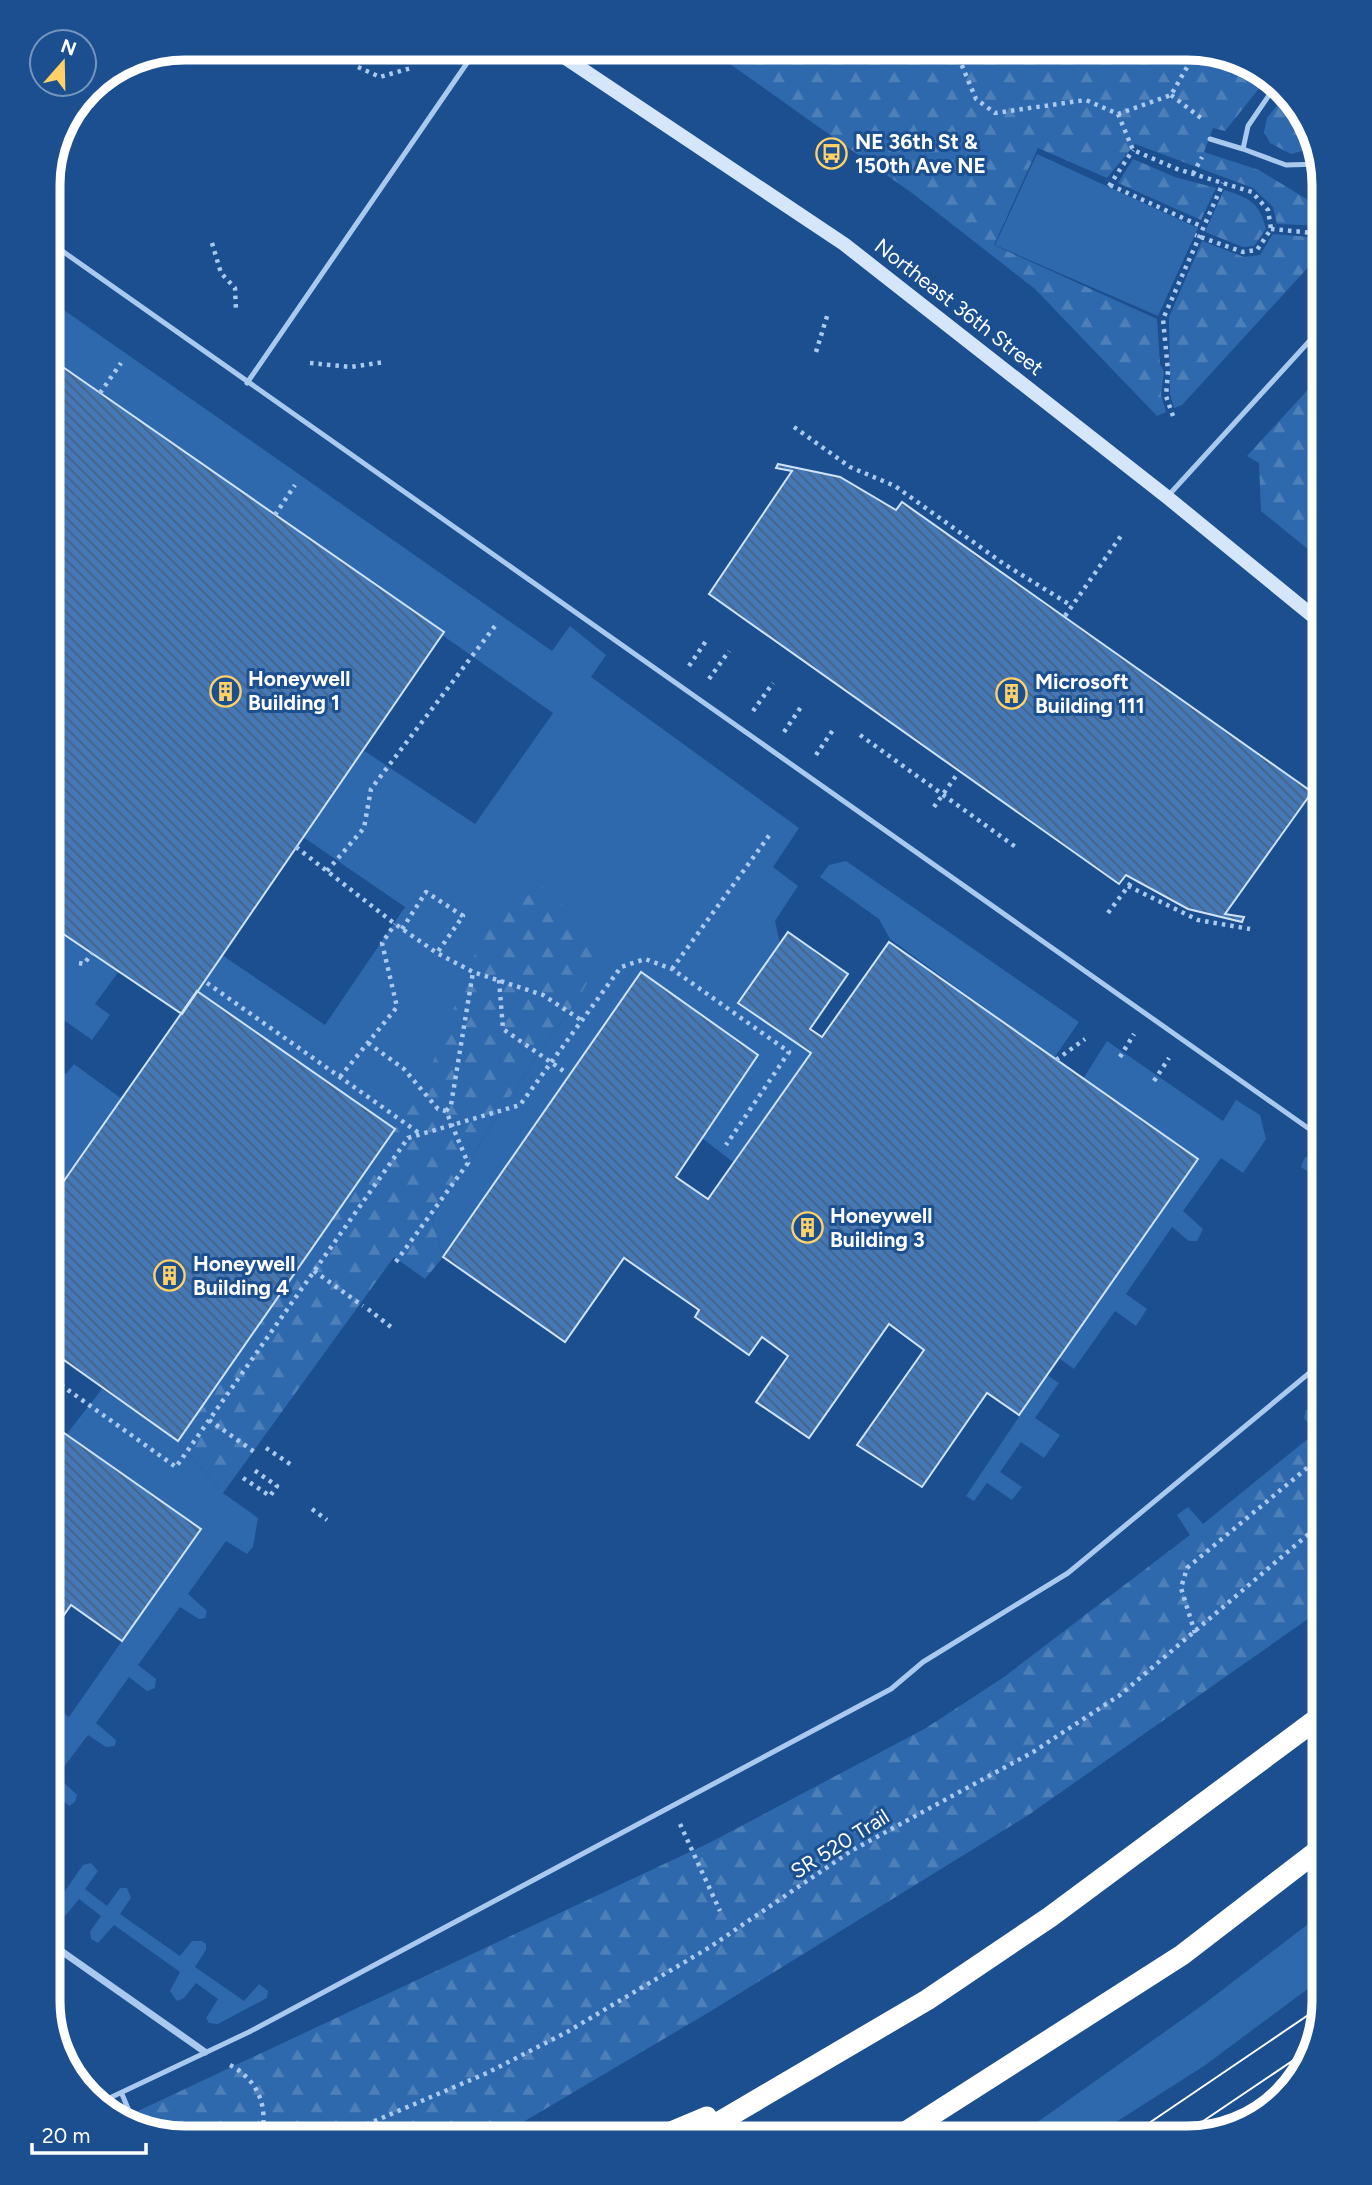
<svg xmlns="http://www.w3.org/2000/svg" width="1372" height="2185" font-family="Figtree,sans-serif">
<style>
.grass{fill:#2e69ad}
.forest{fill:url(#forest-firs)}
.building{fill:url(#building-back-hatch);stroke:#cfe3fa;stroke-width:2}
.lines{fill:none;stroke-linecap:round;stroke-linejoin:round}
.path{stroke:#a9c9ee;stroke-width:4.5;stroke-dasharray:3.5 5;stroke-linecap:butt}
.lane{stroke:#a9c9ee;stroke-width:5}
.street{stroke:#a9c9ee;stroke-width:7}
.secondary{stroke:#d6e6fa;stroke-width:14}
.highway{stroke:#fff;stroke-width:21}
.tram{stroke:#fff;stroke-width:2}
.labels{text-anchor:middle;stroke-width:6;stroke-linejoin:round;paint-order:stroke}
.poi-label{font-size:21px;font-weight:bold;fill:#fff;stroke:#1b4f8f;text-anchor:start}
.street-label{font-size:21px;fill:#fff;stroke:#1b4f8f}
.rim{fill:none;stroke:#fff;stroke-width:9}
</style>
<defs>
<pattern id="forest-firs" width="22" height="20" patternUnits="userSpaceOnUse" patternTransform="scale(1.75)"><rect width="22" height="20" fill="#2e69ad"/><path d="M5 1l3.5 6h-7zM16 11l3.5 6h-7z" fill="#4d80b9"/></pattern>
<pattern id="building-back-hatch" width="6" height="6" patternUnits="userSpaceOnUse" patternTransform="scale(1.75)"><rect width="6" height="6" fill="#4478b7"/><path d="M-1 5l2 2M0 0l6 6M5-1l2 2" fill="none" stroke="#486282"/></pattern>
</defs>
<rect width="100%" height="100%" fill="#1b4f8f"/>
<path class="grass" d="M1037,154L1198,228L1158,316L995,245Z
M48,299L552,651L570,626L606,655L591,677L799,828L773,867L798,886L775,921L780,943L738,1003L811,1053L733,1162L702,1138L758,1055L641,972L443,1257L432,1219L536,1056L578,1000L423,1088L395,1129L197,991L222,955L325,1025L405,907L303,837L363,750L475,824L553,713L48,358Z
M846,861L1079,1022L1054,1058L890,939L879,919L820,877L829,865Z
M47,923L119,971L95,1004L110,1015L92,1040L47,1008V982L50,977L47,975Z
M1107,1041L1223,1121L1236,1100L1260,1115L1266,1139L1243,1173L1221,1158L1183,1211L1203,1229L1197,1241H1189L1172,1227L1126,1294L1147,1309L1136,1326L1115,1311L1074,1369L1059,1358L1198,1160L1083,1079Z
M47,1060L66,1074L74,1064L122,1099L47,1205Z
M1313,1156L1325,1165V1184L1301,1167L1305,1157Z
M1047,1375L1059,1383L1035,1418L1060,1435L1044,1458L1021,1442L1000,1472L1022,1487L1012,1500L987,1483L974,1501L966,1496Z
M102,1389L178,1441L223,1493L258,1518L253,1547L247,1554L226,1541L188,1594L207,1611L205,1618L199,1619L180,1607L138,1665L156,1679L155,1688L147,1691L129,1677L96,1723L116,1740L115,1746L106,1747L88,1735L57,1776L77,1795L75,1802L69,1806L47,1787V1749L56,1737L47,1730V1700L69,1717L200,1529L66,1435Z
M91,1863L98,1871L85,1889L107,1906L120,1888H127L131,1898L120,1914L180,1956L192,1941H202L206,1944V1950L195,1967L244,2001L259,1984L268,1991L267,1998L218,2024L209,2023L206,2018L218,1999L196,1983L184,1998L177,2001L170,1991L180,1972L114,1925L98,1943L91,1939L90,1932L101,1916L79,1899L66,1915L59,1916L56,1914V1904L83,1865Z
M1325,1911V1976L1204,2066L1091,2138H1015L1204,2004Z
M1303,2071L1302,2076L1248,2123L1216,2131Z"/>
<path class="forest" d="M706,47L1197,48L1264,71L1269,76L1225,131L1213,128L1204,152L1259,170L1318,206L1325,212V226L1277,224L1273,207L1253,188L1135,144L1107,178L1038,148L994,245L1157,319L1160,364L1164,372L1161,395L1166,412L1157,416L1035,289L912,193Z
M1285,95L1310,124L1315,143L1310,149L1291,154L1270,143L1264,132L1267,118Z
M1133,159L1175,177L1216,188L1201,220L1118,183Z
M1224,190C1248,197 1260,203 1266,229L1254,246L1243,247L1205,232Z
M1273,234L1322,238L1323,251L1182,405L1174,408L1170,394L1169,317L1202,241L1244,257L1260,255Z
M1325,371V563L1261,511L1259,463L1247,456Z
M541,885L607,946L578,1000L536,1056L432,1219L443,1257L425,1279L394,1257L223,1493L178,1441L423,1088L484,931Z
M1306,1409L1313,1412L1325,1425V1607L1027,1816L711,2011L496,2138L176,2137L121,2119L711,1842L926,1728L1004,1677L1190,1535L1177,1515L1188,1507L1203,1524L1315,1433L1304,1418Z"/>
<path class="building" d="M47,356L444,632L182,1014L47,923Z
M778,464L840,477L896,510L902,502L1312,792L1225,914L1244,917L1242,922L1188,909L1126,875L1119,884L709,594L792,471L776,468Z
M788,932L848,974L810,1029L822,1037L889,942L1198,1159L1019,1415L987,1393L922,1487L857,1445L924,1350L889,1324L809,1438L756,1402L788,1356L762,1337L749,1355L695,1317L699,1310L624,1258L565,1342L443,1257L641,972L758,1055L676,1177L708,1199L811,1053L738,1003Z
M197,991L395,1129L178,1441L47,1348V1205Z
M47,1421L201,1529L122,1641L71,1605L47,1639Z"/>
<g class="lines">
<path class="path" d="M934,47L960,61L976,99L995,113L1086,100L1118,114L1171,95L1198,48
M358,67L380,77L411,68
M1171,95L1201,118
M1118,114L1133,150L1177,169L1252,192L1268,210L1271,229L1257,250L1243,252L1195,235
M1193,174L1202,157
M1110,185L1203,227
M1109,186L1133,150
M1271,229L1325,234
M212,243L221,273L235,288L236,310
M816,352L828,313
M310,363L351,367L385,362
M100,393L121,363
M1173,416L1166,396L1168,371L1163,319L1223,183
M794,427L850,467L895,486L1004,564L1072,606
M275,515L295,485
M1065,616L1123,533
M689,666L708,638
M709,679L729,651
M753,711L773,683
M784,732L803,704
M860,735L1017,848
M816,755L835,727
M934,807L958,773
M296,847L395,924L437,953L473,972L543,995L584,1022
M327,871L364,828L371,789L495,626
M1128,886L1198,920L1250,929
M1108,913L1133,880
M402,929L426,892L463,916L437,953
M79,963L84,964L92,953
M672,969L771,833
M499,980L503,1029L565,1072
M207,983L419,1133
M368,1043L404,1069L438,1109L446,1111L468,1163L395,1263
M1120,1057L1134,1034
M1056,1060L1085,1039
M340,1077L397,1007L382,943L395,924
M1154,1081L1169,1058
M446,1111L451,1105L473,972
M314,1271L363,1306
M368,1309L391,1327
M47,1375L176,1467L408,1138L520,1105L621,967L645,959L672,969L789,1052L726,1145
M209,1420L256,1453
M266,1448L293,1466
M243,1478L270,1496L277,1486L251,1468
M312,1509L327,1520
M1195,1633L1181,1588L1187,1568L1325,1453
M680,1824L720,1911
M230,2065C258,2080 269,2107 261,2137
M335,2138L487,2073L567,2032L710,1947L851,1851L1033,1752L1120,1695L1325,1520"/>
<path class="lane" d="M1276,85L1248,126L1243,149L1286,165L1320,164
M1210,139L1243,149
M48,241L1325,1140
M247,383L478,47
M1167,497L1325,324
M122,2094L134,2123
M99,2103L249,2032L891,1689L923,1662L1068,1573L1325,1360"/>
<path class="street" d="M47,1941L205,2052"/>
<path class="secondary" d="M549,47L844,244L1167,497L1325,626"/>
<path class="highway" d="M657,2138L707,2117
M692,2138L927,2000L1050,1917L1325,1713
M896,2138L1182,1955L1325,1845"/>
<path class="tram" d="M1127,2138L1323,2005
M1178,2138L1310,2049"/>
</g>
<defs>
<symbol id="bus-ring" viewBox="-11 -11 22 22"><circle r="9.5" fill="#1b4f8f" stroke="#ffd166" stroke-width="1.5"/><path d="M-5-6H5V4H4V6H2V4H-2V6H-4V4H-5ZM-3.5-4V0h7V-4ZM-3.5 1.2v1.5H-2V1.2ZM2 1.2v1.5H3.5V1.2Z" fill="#ffd166"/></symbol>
<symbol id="building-ring" viewBox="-11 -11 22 22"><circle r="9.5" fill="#1b4f8f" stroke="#ffd166" stroke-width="1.5"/><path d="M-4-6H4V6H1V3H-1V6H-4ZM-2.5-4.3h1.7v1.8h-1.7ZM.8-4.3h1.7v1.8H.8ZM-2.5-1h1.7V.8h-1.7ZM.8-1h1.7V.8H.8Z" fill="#ffd166"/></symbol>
</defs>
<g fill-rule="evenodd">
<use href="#bus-ring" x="814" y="136" width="35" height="35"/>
<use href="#building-ring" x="208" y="674" width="35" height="35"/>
<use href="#building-ring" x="994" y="676" width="35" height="35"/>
<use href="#building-ring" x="790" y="1210" width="35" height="35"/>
<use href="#building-ring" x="152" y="1258" width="35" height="35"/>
</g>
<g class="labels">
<g class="poi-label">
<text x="855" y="149">NE 36th St &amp;<tspan x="855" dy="24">150th Ave NE</tspan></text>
<text x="248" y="686">Honeywell<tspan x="248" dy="24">Building 1</tspan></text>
<text x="1035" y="689">Microsoft<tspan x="1035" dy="24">Building 111</tspan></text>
<text x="830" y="1223">Honeywell<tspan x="830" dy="24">Building 3</tspan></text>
<text x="193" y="1271">Honeywell<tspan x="193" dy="24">Building 4</tspan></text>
</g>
<g class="street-label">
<text transform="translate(959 307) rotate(38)" y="7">Northeast 36th Street</text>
<text transform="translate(840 1844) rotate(-32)" y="7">SR 520 Trail</text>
</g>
</g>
<path d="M0 0H1372V2185H0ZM185 60H1187A125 125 0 0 1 1312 185V2001A125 125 0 0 1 1187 2126H185A125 125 0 0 1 60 2001V185A125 125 0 0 1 185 60Z" fill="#1b4f8f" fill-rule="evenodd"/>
<path class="rim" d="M185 60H1187A125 125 0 0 1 1312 185V2001A125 125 0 0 1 1187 2126H185A125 125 0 0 1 60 2001V185A125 125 0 0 1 185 60Z"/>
<g transform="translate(63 63) rotate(20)"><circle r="33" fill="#1b4f8f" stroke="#7695bc" stroke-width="2"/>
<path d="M0-5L12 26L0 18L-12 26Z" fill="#ffd166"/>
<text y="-10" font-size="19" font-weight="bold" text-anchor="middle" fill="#ffffff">N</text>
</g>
<path d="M32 2143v10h114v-10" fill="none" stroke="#ffffff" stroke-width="3.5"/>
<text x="42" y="2143" font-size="21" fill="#ffffff" stroke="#1b4f8f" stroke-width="5" paint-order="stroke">20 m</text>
</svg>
